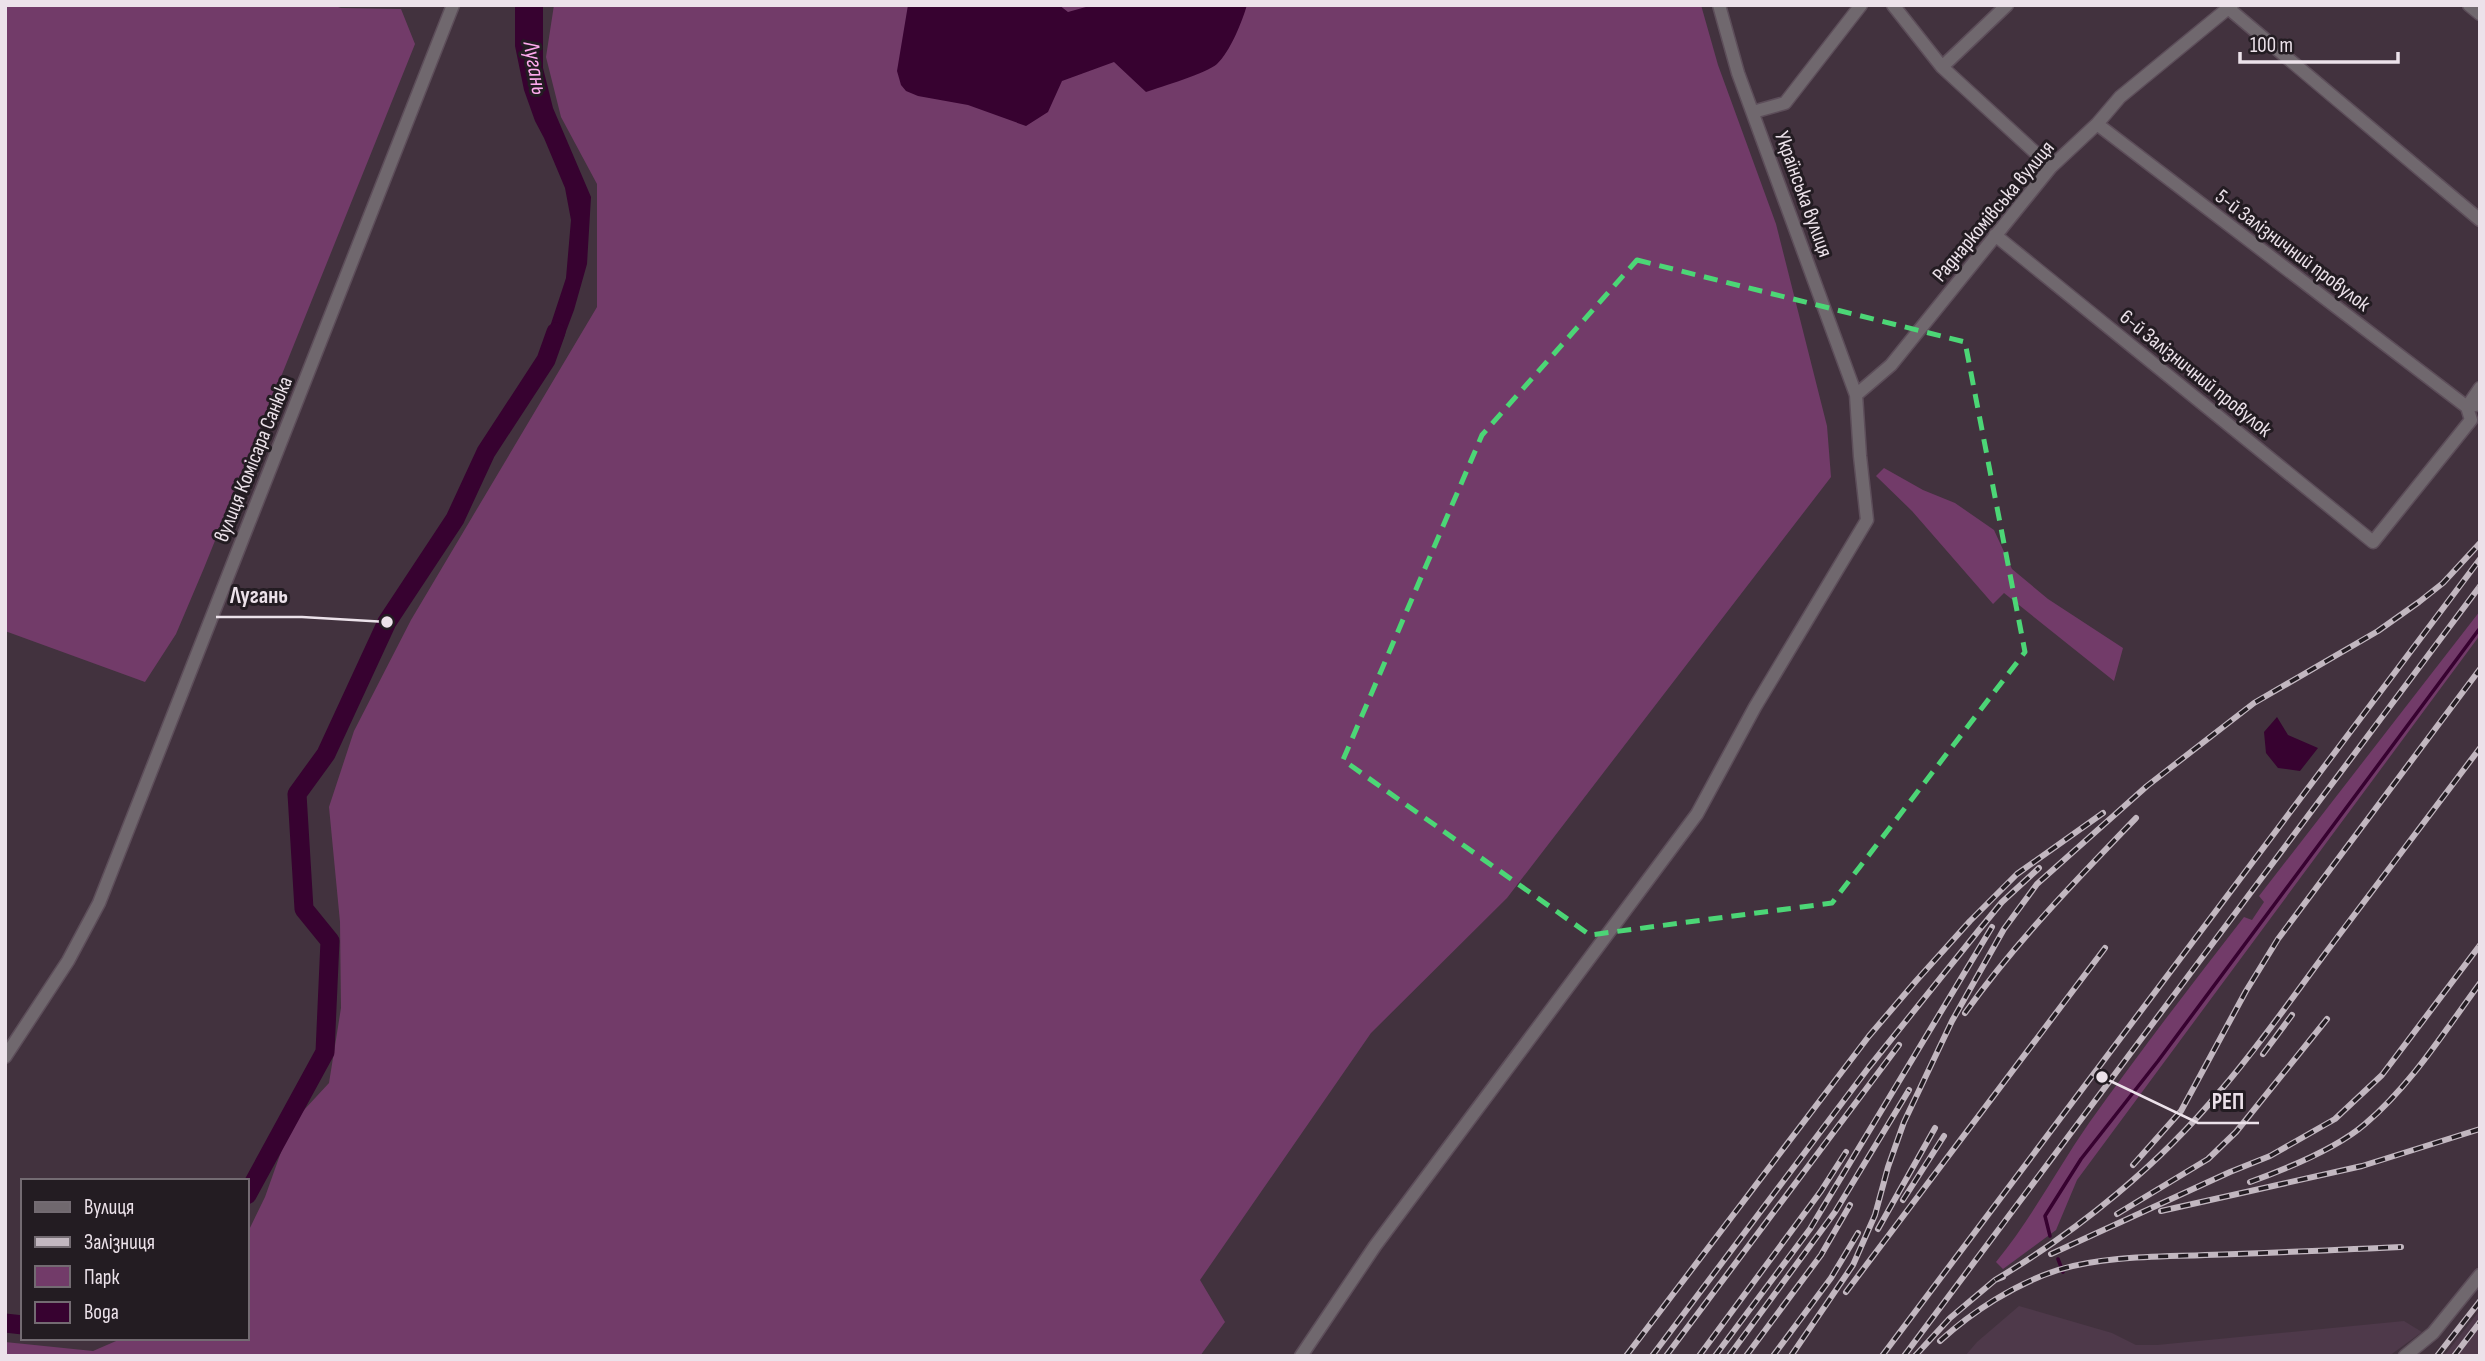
<svg xmlns="http://www.w3.org/2000/svg" width="2485" height="1361" font-family="'Sofia Sans Condensed',sans-serif">
<style>
.built{fill:#4e394a}
.green{fill:#723b69}
.water{fill:#370230}
.lines{fill:none;stroke-linecap:round;stroke-linejoin:round}
.stream{stroke:#370230;stroke-width:3.5}
.river{stroke:#370230;stroke-width:19}
.street-casing{stroke:#5d4e5a;stroke-width:15}
.street{stroke:#70686e;stroke-width:12}
.rail-casing{stroke:#c2b7c0;stroke-width:6}
.rail{stroke:#231c22;stroke-width:3.5;stroke-dasharray:10;stroke-linecap:butt}
.marked{fill:none;stroke:#4cd676;stroke-width:5;stroke-dasharray:14 9;stroke-linejoin:round}
.labels{text-anchor:middle;stroke-width:6;stroke-linejoin:round;paint-order:stroke}
.street-label{font-size:21px;fill:#ece2ea;stroke:#231c22}
.water-label{font-size:23px;font-style:italic;fill:#feaaee;stroke:#231c22}
.leader{fill:none;stroke:#ece2ea;stroke-width:2.5}
.callout-dot{fill:#ece2ea;stroke:#231c22;stroke-width:2.5}
.callout-label{font-size:23px;text-anchor:middle;font-weight:bold;fill:#ece2ea;stroke:#231c22;stroke-width:6;stroke-linejoin:round;paint-order:stroke}
</style>
<rect width="100%" height="100%" fill="#42323e"/>
<path class="built" d="M2019,1306L2112,1333L2136,1345H2157L2404,1321L2422,1332L2389,1356H1965L1977,1342Z
M2480,1310V1356H2444Z"/>
<path class="green" d="M5,5H332L341,8L401,9L415,44L204,568L176,634L145,682L5,631Z
M554,5H1701L1718,65L1776,224L1827,426L1831,477L1507,898L1371,1033L1200,1280L1225,1322L1200,1356H5V1342L93,1351L123,1338H247V1234L265,1197L291,1124L329,1083L341,1008L340,922L329,807L354,731L411,620L597,307V184L561,117L546,57Z
M1884,468L1923,490L1955,503L1994,530L2012,569L2048,599L2123,648L2114,681L2004,593L1993,604L1912,511L1876,476Z
M2480,611V635L2077,1180L2056,1230L2003,1269L1996,1262C2032,1218 2057,1169 2089,1123C2139,1053 2191,985 2244,917L2252,920L2264,902L2259,896Z"/>
<path class="water" d="M515,5H543V68L553,108L591,197L587,264L574,310L556,358L541,354L566,278L571,220L565,188L544,138L535,121L524,90L515,46Z
M908,5H1059L1068,12L1093,5H1247C1242,22 1230,52 1217,64C1207,73 1161,87 1146,92L1114,62L1062,81L1048,112L1026,126L968,105L918,96L906,91L901,85L897,71Z
M2277,717L2288,735L2318,748L2300,771L2278,768L2266,753L2264,732Z"/>
<g class="lines">
<path class="stream" d="M2050,1236L2045,1216L2081,1159L2158,1061L2480,628
M2058,1259L2063,1272"/>
<path class="river" d="M247,1195L325,1052L330,941L304,909L297,794L326,754L387,622L455,519L486,452L546,360L556,332
M5,1323L23,1325"/>
<defs>
<path id="street" d="M1893,5L1942,67L2051,167
M2469,5L2480,14
M2228,8L2480,220
M1942,67L2007,5
M1753,112L1785,103L1861,5
M2097,124L2467,407L2480,404
M1995,235L2373,542L2471,420L2467,407L2480,388
M1856,395L1891,365L2051,167L2097,124L2120,97L2232,5
M5,1057L68,961L99,903L453,5
M1301,1356L1375,1246L1697,814L1755,707L1867,520L1860,456L1856,395L1738,73L1719,5
M2405,1356L2433,1333L2480,1275"/>
</defs>
<use href="#street" class="street-casing"/>
<use href="#street" class="street"/>
<defs>
<path id="rail" d="M1965,1013C2015,943 2076,880 2136,818
M2263,1054L2292,1015
M2133,1165L2181,1111L2246,991L2278,939L2480,669
M2250,1182C2286,1169 2336,1149 2365,1124C2411,1085 2444,1032 2480,983
M1903,1200L1944,1136
M2161,1211L2362,1166L2480,1129
M2117,1214L2208,1159L2236,1132L2327,1019
M1878,1229L1935,1128
M2051,1254L2230,1172L2270,1156L2335,1119L2382,1075L2480,945
M1995,1280C2078,1231 2160,1164 2221,1090C2259,1046 2292,998 2327,951C2378,883 2429,816 2480,748
M1846,1292L2105,948
M1940,1341C1973,1311 2015,1284 2058,1270C2104,1256 2156,1257 2205,1255C2270,1253 2336,1250 2401,1247
M1626,1356L1869,1036L1916,981L1970,921L2017,874L2103,813
M1652,1356L1869,1067L1979,930L2002,902L2039,868
M1666,1356L1899,1045
M1699,1356L1821,1191L1846,1152
M1715,1356L1810,1229L1992,927
M1729,1356L1835,1212L1909,1090
M1746,1356L1821,1255L1850,1205
M1773,1356L1831,1278L1858,1233
M1791,1356L1853,1265L1875,1215L1888,1167L1904,1122L1952,1021L2004,929L2037,884L2147,786L2254,703L2378,631L2419,602L2443,583L2480,543
M1882,1356L2480,559
M1904,1356L2480,586
M1915,1356L1950,1318L1995,1280L2003,1277
M2437,1356L2480,1301
M2454,1356L2480,1322"/>
</defs>
<use href="#rail" class="rail-casing"/>
<use href="#rail" class="rail"/>
</g>
<path class="marked" d="M1637,260L1965,342L2025,652L1832,903L1590,935L1343,760L1482,435Z"/>
<g class="labels">
<g class="street-label">
<text transform="translate(1804 194) rotate(70)" y="7">Українська вулиця</text>
<text transform="translate(1993 211) rotate(-50)" y="7">Раднаркомівська вулиця</text>
<text transform="translate(2293 250) rotate(37)" y="7">5-й Залізничний провулок</text>
<text transform="translate(2196 373) rotate(39)" y="7">6-й Залізничний провулок</text>
<text transform="translate(253 459) rotate(-68)" y="7">вулиця Комісара Санюка</text>
</g>
<g class="water-label">
<text transform="translate(536 68) rotate(80)" y="8">Лугань</text>
</g>
</g>
<path class="leader" d="M387 622L302 617H216M2102 1077L2198 1123H2259"/>
<g class="callout-dot">
<circle cx="387" cy="622" r="7"/>
<circle cx="2102" cy="1077" r="7"/>
</g>
<g class="callout-label">
<text x="259" y="603">Лугань</text>
<text x="2228" y="1109">РЕП</text>
</g>
<rect width="2485" height="1361" fill="none" stroke="#ece2ea" stroke-width="14"/>
<rect x="21" y="1179" width="228" height="161" fill="#231c22" stroke="#736b72" stroke-width="2"/>
<rect x="35" y="1202" width="35" height="10" fill="#70686e" stroke="#736b72" stroke-width="2"/>
<text x="84" y="1214" font-size="21" fill="#ece2ea">Вулиця</text>
<rect x="35" y="1237" width="35" height="10" fill="#c2b7c0" stroke="#736b72" stroke-width="2"/>
<text x="84" y="1249" font-size="21" fill="#ece2ea">Залізниця</text>
<rect x="35" y="1266" width="35" height="21" fill="#723b69" stroke="#736b72" stroke-width="2"/>
<text x="84" y="1284" font-size="21" fill="#ece2ea">Парк</text>
<rect x="35" y="1302" width="35" height="21" fill="#370230" stroke="#736b72" stroke-width="2"/>
<text x="84" y="1319" font-size="21" fill="#ece2ea">Вода</text>
<path d="M2240 52v10h158v-10" fill="none" stroke="#ece2ea" stroke-width="3.5"/>
<text x="2250" y="52" font-size="21" fill="#ece2ea" stroke="#231c22" stroke-width="5" paint-order="stroke">100 m</text>
</svg>
